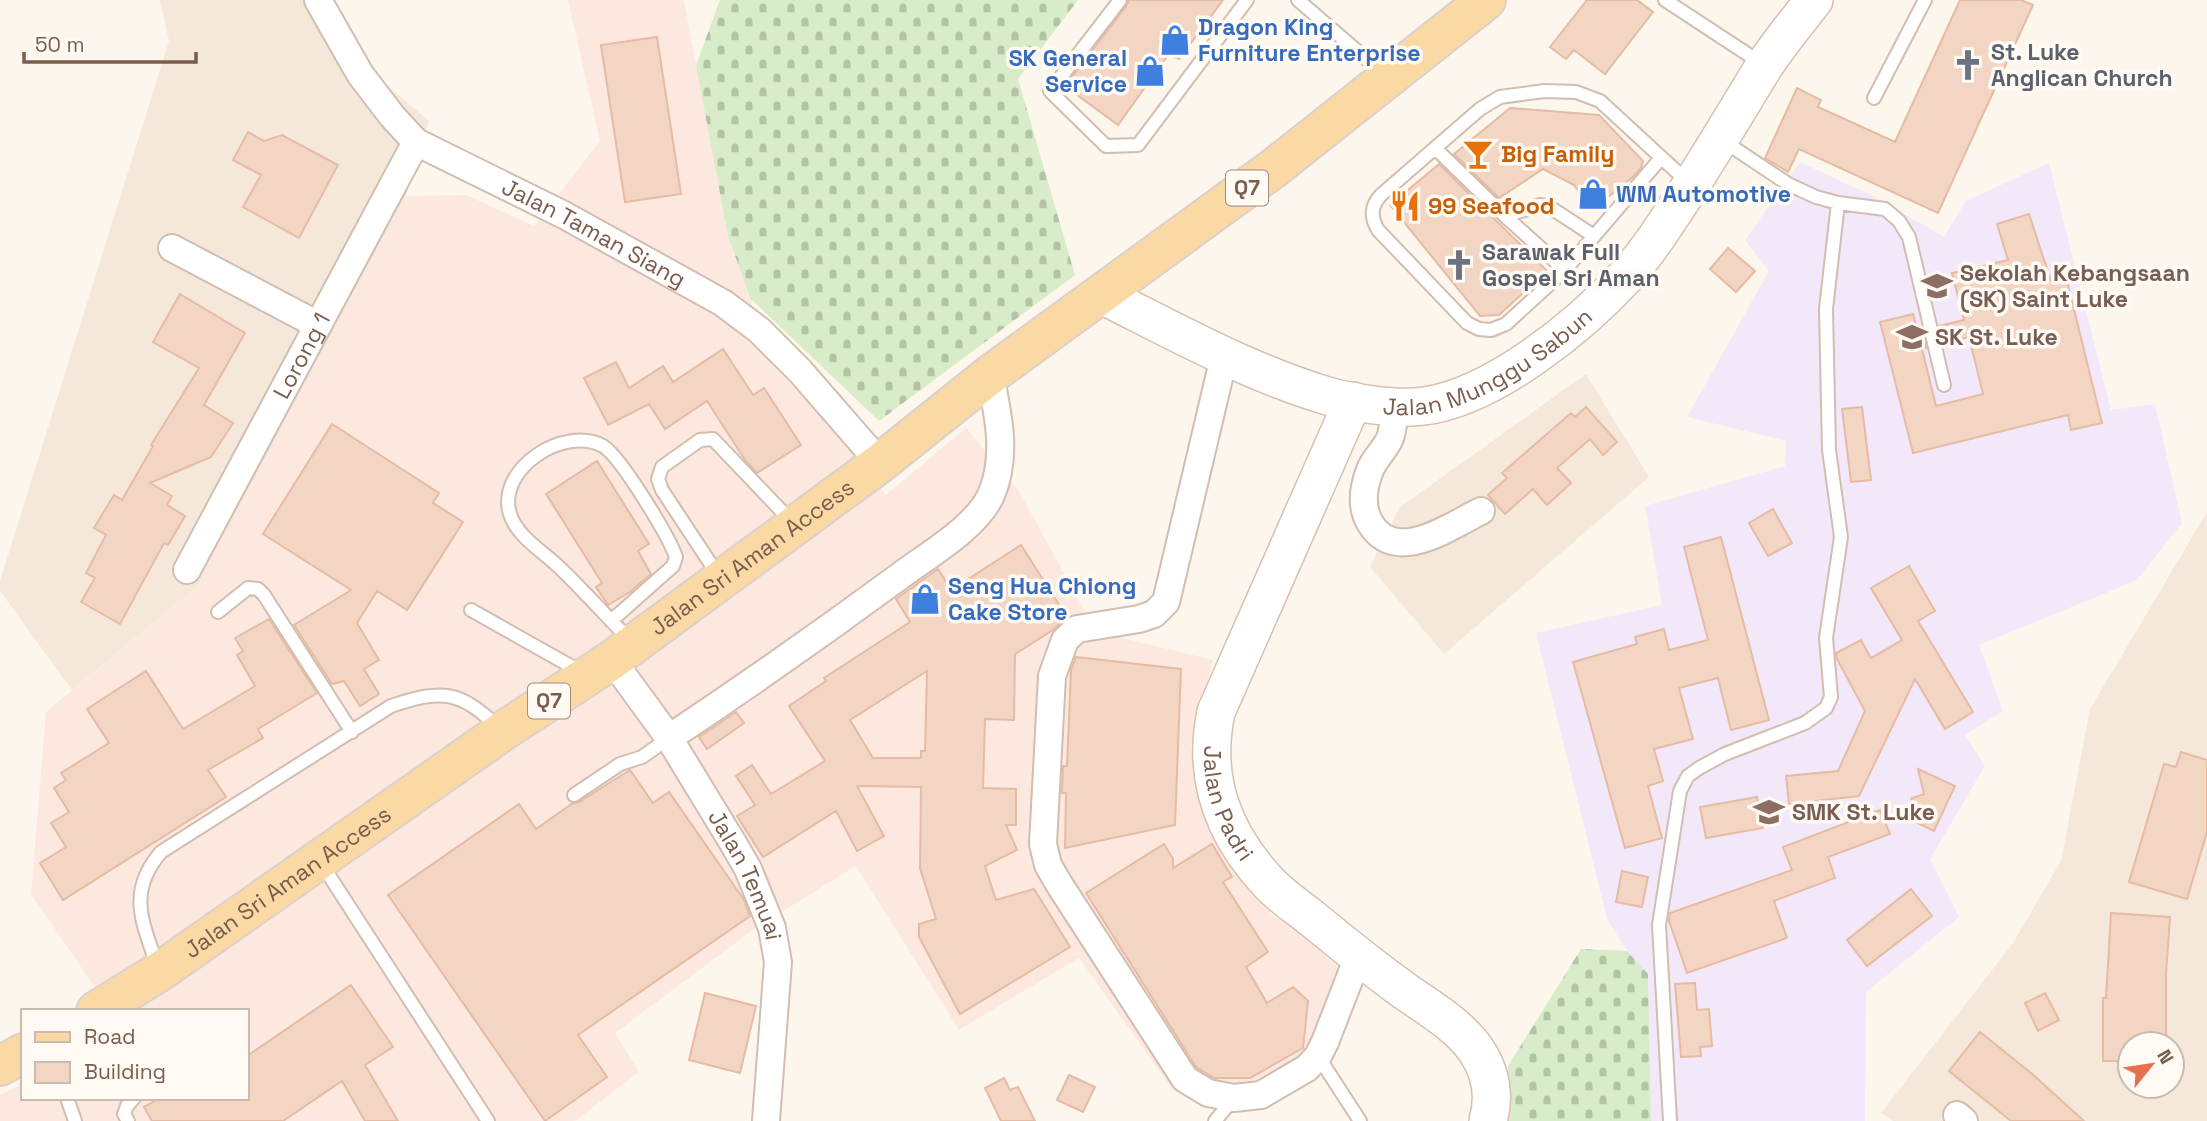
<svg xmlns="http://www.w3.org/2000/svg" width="2207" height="1121" font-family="'Space Grotesk',sans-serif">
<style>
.residential{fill:#f5e8da;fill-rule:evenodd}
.commercial{fill:#fde8e0}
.education{fill:#f3e8fa}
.cemetery{fill:url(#cemetery-stones)}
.building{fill:#f3d5c3;stroke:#e6bba3;stroke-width:2;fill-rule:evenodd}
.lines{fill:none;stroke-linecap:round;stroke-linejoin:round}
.lane-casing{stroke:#d1beb0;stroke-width:16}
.street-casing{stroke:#d1beb0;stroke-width:30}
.secondary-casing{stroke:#d6c0b0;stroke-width:40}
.primary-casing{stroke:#dad1cd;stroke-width:42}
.lane{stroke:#fff;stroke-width:12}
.street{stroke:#fff;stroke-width:26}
.secondary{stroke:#fff;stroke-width:37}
.primary{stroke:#fbd9a5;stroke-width:38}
.labels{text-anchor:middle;stroke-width:7;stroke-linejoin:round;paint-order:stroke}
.shield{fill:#fffaf3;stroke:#a28b7f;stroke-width:2}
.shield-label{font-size:21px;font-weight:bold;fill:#7a5c4d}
.shop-label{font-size:23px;font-weight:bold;fill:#366cbe;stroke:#fffaf3;text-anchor:start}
.worship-label{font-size:23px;font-weight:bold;fill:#5b616d;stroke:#fffaf3;text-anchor:start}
.food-label{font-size:23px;font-weight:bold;fill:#c56008;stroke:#fffaf3;text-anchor:start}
.street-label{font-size:23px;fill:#7a5c4d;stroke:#fffaf3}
.education-label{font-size:23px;font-weight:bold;fill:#785e54;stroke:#fffaf3;text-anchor:start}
</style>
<defs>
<pattern id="cemetery-stones" width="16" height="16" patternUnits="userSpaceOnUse" patternTransform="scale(1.75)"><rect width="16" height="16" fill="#d8ecc9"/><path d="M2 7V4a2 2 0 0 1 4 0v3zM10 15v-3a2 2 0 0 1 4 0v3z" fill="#b4c2a5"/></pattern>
</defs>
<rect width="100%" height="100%" fill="#fdf6ec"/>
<path class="residential" d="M160,0H335L380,79L429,121L406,196L197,587L72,690L0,591V581L169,41Z
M1586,374L1649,477L1444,654L1370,567L1400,507Z
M2207,512V1121H1893L1881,1113L2013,943L2061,861L2090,709ZM2130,1044H2172V1086H2130Z"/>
<path class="commercial" d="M568,0H684L728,236L773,366L853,449L886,495L966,428L1019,491L1085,612L1122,638L1213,660L1191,748L1213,813L1271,914L1343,959L1311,1048L1255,1084L1219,1089L1192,1075L1173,1090L1079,958L959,1030L856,866L754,929L615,1033L639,1072L575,1121H0V1095L23,1084V1098H247V1011H111L31,894L46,712L197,587L406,196L466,195L534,226L600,141Z"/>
<path class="education" d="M1800,162L1875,197L1944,237L1966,201L2049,163L2111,410L2155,404L2182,523L2137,580L1979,645L2003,711L1965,735L1985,766L1930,859L1959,917L1866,992L1865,1121H1651L1648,974L1627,951L1607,919L1536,633L1662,605L1645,506L1785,466L1786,441L1687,417L1769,271L1745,240Z"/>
<path class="cemetery" d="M720,0H1078L1018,79L1075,275L879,421L750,298L728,236L696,65Z
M1581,949L1627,951L1648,974L1651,1121H1505L1508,1066Z"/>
<path class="building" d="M1129,0H1223L1179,59L1169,54L1118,125L1065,86L1127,5Z
M1587,0H1637L1653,12L1605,74L1574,50L1566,59L1550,47Z
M1960,0H2021L2033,5L1938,213L1799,149L1788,172L1765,158L1797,88L1821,100L1818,107L1895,142Z
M657,37L681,194L625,202L601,45Z
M1510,108L1599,115L1643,161L1641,168L1634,176L1592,210L1574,185L1543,169L1499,198L1454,154Z
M248,132L264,141L282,135L338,165L299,238L243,207L261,175L233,160Z
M1439,164L1547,271L1499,315L1480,316L1390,205Z
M2029,214L2051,281L2066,277L2102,423L2071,430L2068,415L1913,453L1880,322L1913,314L1918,332L1922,331L1926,348L1922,349L1936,406L1983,394L1969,337L1943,344L1939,326L1964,320L1952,273L2008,260L1997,224Z
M1728,248L1755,271L1736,292L1710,269Z
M180,294L245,333L204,405L233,423L211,457L150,483L172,496L167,505L185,516L168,545L164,543L120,624L81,602L95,578L86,573L106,535L94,528L114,495L122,500L153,446L151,445L199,368L153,342Z
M723,349L753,395L764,388L801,445L757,473L745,460L707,401L665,429L649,404L608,425L584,378L616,362L629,388L663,366L673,382Z
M1586,407L1617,442L1603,455L1590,439L1557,468L1571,483L1547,505L1533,489L1505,514L1488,495L1507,478L1502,473L1571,413L1575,417Z
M1862,407L1871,480L1851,482L1842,409Z
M332,424L439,493L433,503L463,522L407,610L377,591L357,623L379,660L364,669L379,694L360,706L344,681L332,684L294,625L351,590L263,534Z
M597,461L649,544L638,551L651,574L630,592L608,605L596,587L602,583L546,494Z
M1773,509L1792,543L1768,556L1749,523Z
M1721,537L1769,720L1731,730L1718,678L1679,688L1693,739L1654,749L1663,781L1648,786L1662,838L1625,848L1573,662L1637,644L1635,637L1664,629L1669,650L1708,640L1684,547Z
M1021,545L1067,617L1053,630L1015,654L1014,720L985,719L983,788L1016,789V825H1006L1017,850L985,866L996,900L1034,889L1070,947L960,1014L919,937V924L936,919L920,868L921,787L857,786L884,836L857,851L836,811L763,857L737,816L755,805L736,776L752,765L771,794L825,761L789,706L826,681L824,678L910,622L896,599L938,569L951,590ZM927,671L925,751H921V758H873L850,720Z
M1909,566L1935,611L1918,621L1973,712L1945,729L1915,679L1859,796L1789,804L1786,776L1838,771L1865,711L1837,659L1836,653L1861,640L1871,658L1902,640L1871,588Z
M269,619L317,693L258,729L263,738L208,770L226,797L63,900L40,863L66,847L51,823L69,812L54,788L66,780L61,773L109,743L87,709L146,671L183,729L255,686L237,655L243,651L235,638Z
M1076,657L1181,669L1175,825L1065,848L1066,793H1062L1063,766H1067L1071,670Z
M736,712L744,723L707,749L699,737Z
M2181,752L2207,760V832L2187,899L2129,882L2164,764L2176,767Z
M1918,769L1955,786L1934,831L1903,816L1912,798L1924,794Z
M630,770L653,803L669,792L744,900L750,916L578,1035L607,1077L545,1121L388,895L519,804L536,829L573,803L579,802Z
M1757,797L1763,828L1706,838L1700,807Z
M1880,810L1890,834L1828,857L1835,878L1774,901L1787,938L1687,973L1669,921L1670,913L1792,870L1783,847Z
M1164,844L1173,859V868L1212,844L1232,877L1223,882L1268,952L1246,967L1267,1003L1293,987L1308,1001L1303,1048L1250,1078H1214L1196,1067L1086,893Z
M1622,871L1648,877L1642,907L1616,902Z
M1911,889L1932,916L1867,966L1847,940Z
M2111,913L2170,917L2166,974V1044H2130V1061H2103V998H2106Z
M1695,983L1697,1010L1709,1009L1712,1046L1700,1047L1701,1056L1681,1057L1675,984Z
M351,985L393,1047L365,1065L398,1121H365L342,1081L283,1121H152L144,1107L160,1098H247V1056Z
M705,993L756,1006L740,1073L689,1060Z
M2045,993L2059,1020L2038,1031L2025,1003Z
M1980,1032L2031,1073L2084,1121H2011L1949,1071Z
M1069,1075L1095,1087L1083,1112L1057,1100Z
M1004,1078L1010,1090L1018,1087L1035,1121H1001L985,1088Z"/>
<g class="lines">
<defs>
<path id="lane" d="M1120,0L1050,91L1106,146L1138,145L1247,0
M1298,0L1385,75
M1665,0L1761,63
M1874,98L1925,0
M1722,140L1788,184L1816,197L1838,203L1885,209L1899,221L1909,237L1944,385
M1435,148L1505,216L1565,270
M1661,158L1565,270L1506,324L1491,330L1479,329L1467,323L1378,230C1370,216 1371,206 1381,195L1480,109L1500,97L1544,91L1576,92L1600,101L1689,183
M1505,216L1540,205L1548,206L1594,236
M720,578L662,490L658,479L662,467L700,440L713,439L792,522
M471,610L583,673
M218,612L248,588L258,589L264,595L352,732
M611,621L673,566L676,557C668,535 621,457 603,446C564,425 496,469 510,514C517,537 544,552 560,568C585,592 607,617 631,641
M574,795L620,764L642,757L669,738
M321,863L488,1121
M158,968C143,923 126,893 161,852L391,706C442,689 459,690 498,727
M1318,1056L1360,1121
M67,1098L75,1121
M128,1121L124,1114L127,1106L134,1098
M1215,1121L1234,1098
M1670,1121L1659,925L1680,791L1688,776L1699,768L1725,754L1805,723L1826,708L1831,697L1826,638L1841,537L1829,450L1826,309L1838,203"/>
<g id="street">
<path id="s1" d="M318,0L360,74L392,116L416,142L564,215L723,303L759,330L800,371L880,463"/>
<path d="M172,248L318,325"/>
<path d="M1224,357L1166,602L1154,614L1139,619L1077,629L1065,640L1052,676L1043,844L1048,865L1059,884L1185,1079L1208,1093L1234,1098L1261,1095L1307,1068L1318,1056L1325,1042L1358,957"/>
<path d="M1395,406C1393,416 1394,428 1390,438C1385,450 1374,459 1370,470C1363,488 1360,506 1370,523C1396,566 1450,526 1481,511"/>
<path id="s2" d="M187,570L416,142"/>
<path id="s3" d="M612,660L669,738L733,843L748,869L772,928L778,962L766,1121"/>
<path d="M669,738C747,686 824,632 900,576C928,555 977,527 991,495C1008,456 998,414 990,375"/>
<path d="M1957,1115L1964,1121"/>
</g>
<g id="secondary">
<path id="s4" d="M1102,295C1174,331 1246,371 1324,395C1351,403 1396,410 1424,406C1493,397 1580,326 1626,276C1647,253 1665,225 1682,199C1710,156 1736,112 1763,68C1778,44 1797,22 1814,0"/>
<path id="s5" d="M1353,401L1216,712C1202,779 1223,834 1269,883C1282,897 1299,908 1314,920C1343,944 1372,967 1402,989C1427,1007 1458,1024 1476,1050C1491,1072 1495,1096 1488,1121"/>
</g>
<g id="primary">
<path id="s6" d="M96,1011L159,972L503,731L612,660L880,463L990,375L1274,168L1486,0"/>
<path d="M0,1066L23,1053"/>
</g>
</defs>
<use href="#lane" class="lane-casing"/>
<use href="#street" class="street-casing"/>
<use href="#secondary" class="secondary-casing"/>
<use href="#primary" class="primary-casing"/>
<use href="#lane" class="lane"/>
<use href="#street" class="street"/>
<use href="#secondary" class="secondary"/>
<use href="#primary" class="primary"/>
</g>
<defs>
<symbol id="shop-bare" viewBox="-9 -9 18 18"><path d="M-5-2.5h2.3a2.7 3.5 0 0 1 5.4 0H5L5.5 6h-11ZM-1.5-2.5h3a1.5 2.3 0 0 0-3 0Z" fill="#3f7fe0" stroke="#fffaf3" stroke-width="2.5" paint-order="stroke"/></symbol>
<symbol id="church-bare" viewBox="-9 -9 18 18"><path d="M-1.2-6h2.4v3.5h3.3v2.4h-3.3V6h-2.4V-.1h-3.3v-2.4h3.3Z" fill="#6b7280" stroke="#fffaf3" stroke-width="2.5" paint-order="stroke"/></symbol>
<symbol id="bar-bare" viewBox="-9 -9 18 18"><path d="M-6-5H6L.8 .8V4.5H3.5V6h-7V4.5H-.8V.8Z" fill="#e8710a" stroke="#fffaf3" stroke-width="2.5" paint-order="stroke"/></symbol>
<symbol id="restaurant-bare" viewBox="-9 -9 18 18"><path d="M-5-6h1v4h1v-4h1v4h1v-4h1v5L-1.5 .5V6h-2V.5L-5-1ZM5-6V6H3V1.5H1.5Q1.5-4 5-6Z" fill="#e8710a" stroke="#fffaf3" stroke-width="2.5" paint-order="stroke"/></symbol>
<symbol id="school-bare" viewBox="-9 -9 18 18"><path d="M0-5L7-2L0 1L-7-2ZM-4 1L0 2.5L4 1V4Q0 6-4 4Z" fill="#8d6e63" stroke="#fffaf3" stroke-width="2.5" paint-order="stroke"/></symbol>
</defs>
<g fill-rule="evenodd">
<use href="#shop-bare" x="1153" y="18" width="44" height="44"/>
<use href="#church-bare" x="1946" y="43" width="44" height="44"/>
<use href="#shop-bare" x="1128" y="49" width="44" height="44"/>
<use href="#bar-bare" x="1456" y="132" width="44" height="44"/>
<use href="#shop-bare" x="1571" y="172" width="44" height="44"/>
<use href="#restaurant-bare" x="1383" y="184" width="44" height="44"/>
<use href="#church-bare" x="1437" y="243" width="44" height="44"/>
<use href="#school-bare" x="1915" y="264" width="44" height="44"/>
<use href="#school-bare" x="1890" y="315" width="44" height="44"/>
<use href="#shop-bare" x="903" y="577" width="44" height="44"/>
<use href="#school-bare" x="1747" y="790" width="44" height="44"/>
</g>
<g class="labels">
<g class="shield">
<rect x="1226" y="170.5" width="42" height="35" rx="5"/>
<rect x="528" y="683.5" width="42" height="35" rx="5"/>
</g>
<g class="shield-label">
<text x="1247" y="195">Q7</text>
<text x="549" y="708">Q7</text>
</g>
<g class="shop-label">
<text x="1198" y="35">Dragon King<tspan x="1198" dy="26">Furniture Enterprise</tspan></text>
<text x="1127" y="66" text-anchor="end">SK General<tspan x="1127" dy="26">Service</tspan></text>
<text x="1616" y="202">WM Automotive</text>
<text x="948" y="594">Seng Hua Chiong<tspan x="948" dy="26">Cake Store</tspan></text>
</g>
<g class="worship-label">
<text x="1991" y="60">St. Luke<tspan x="1991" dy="26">Anglican Church</tspan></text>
<text x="1482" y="260">Sarawak Full<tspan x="1482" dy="26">Gospel Sri Aman</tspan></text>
</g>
<g class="food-label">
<text x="1501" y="162">Big Family</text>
<text x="1428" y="214">99 Seafood</text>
</g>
<g class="street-label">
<text dy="8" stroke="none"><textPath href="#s1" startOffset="373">Jalan Taman Siang</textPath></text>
<text dy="8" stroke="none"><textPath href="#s4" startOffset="420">Jalan Munggu Sabun</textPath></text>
<text dy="8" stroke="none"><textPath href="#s2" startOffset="243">Lorong 1</textPath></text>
<text dy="8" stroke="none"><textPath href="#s6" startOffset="798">Jalan Sri Aman Access</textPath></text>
<text dy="8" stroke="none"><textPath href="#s5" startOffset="434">Jalan Padri</textPath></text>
<text dy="8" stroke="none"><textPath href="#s3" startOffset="254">Jalan Temuai</textPath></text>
<text dy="8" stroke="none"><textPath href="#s6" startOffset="231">Jalan Sri Aman Access</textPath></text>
</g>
<g class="education-label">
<text x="1960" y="281">Sekolah Kebangsaan<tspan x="1960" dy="26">(SK) Saint Luke</tspan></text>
<text x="1935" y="345">SK St. Luke</text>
<text x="1792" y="820">SMK St. Luke</text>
</g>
</g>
<rect x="21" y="1009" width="228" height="91" fill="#fffaf3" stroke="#cabbb1" stroke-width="2"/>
<rect x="35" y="1032" width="35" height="10" fill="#fbd9a5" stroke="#cabbb1" stroke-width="2"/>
<text x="84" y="1044" font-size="21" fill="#7a5c4d">Road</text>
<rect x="35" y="1062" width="35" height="21" fill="#f3d5c3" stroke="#cabbb1" stroke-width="2"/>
<text x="84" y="1079" font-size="21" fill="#7a5c4d">Building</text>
<g transform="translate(2151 1065) rotate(60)"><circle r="33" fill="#fffaf3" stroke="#cabbb1" stroke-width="2"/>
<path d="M0-5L12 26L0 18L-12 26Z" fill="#e76f51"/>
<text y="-10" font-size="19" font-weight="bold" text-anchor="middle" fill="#7a5c4d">N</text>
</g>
<path d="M24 52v10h172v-10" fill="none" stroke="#7a5c4d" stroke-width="3.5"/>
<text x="35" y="52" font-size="21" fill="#7a5c4d" stroke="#fffaf3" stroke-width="5" paint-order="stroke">50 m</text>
</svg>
